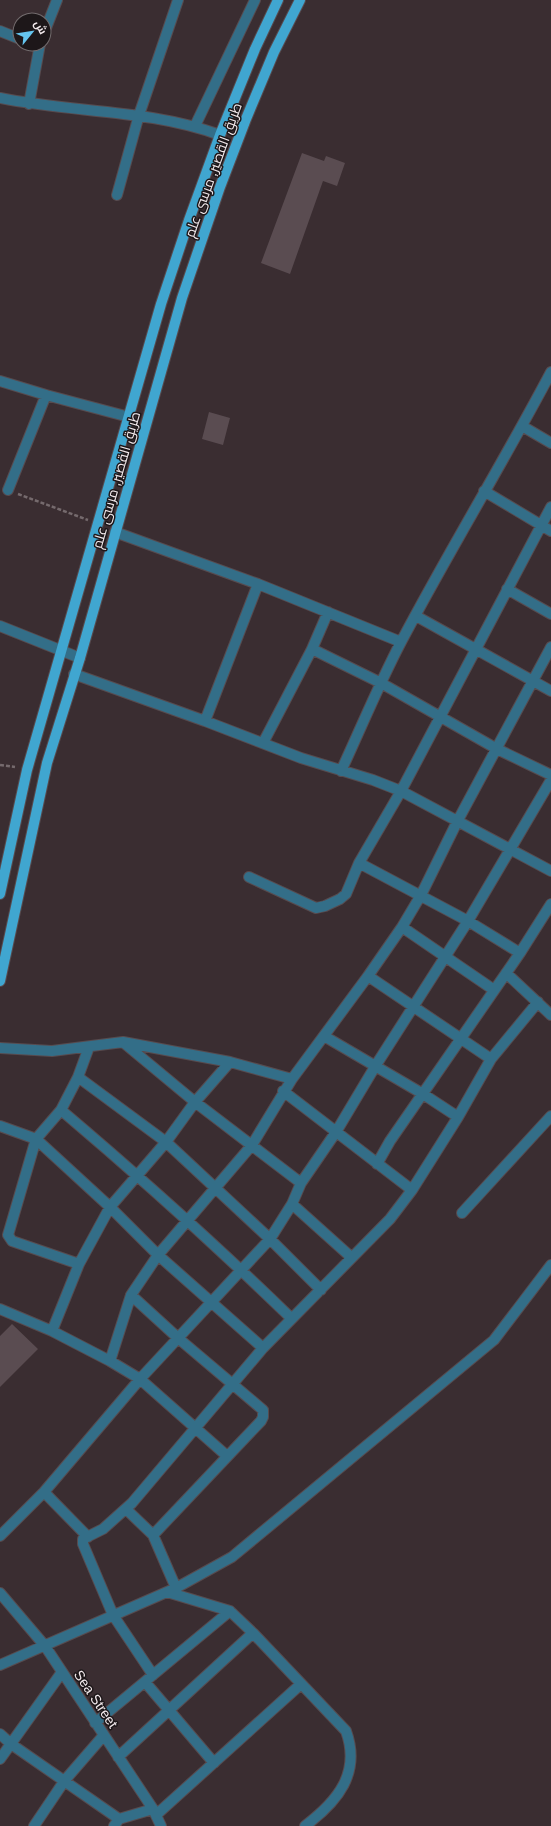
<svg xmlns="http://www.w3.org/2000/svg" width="551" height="1826" font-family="Arial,Cairo,sans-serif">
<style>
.building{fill:#5a4c51}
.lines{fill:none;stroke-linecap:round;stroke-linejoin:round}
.minor-casing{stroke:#574b4f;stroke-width:12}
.major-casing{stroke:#574b4f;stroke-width:12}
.path{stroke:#756a6d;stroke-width:2.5;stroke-dasharray:4 2;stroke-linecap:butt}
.minor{stroke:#336e88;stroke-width:10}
.major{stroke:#40a6d0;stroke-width:10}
.labels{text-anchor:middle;stroke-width:3;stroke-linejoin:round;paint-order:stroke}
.street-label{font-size:14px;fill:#f2e9ec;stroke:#1d1719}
</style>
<rect width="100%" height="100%" fill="#3a2d31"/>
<path class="building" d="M302,153L324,161L326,156L345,163L337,186L323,181L290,274L261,263Z
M209,412L230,418L223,445L202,439Z
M12,1324L38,1349L0,1387V1336Z"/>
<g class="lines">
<defs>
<path id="minor" d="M0,31L20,39
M44,33L57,0
M0,98C73,113 149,109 220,135
M29,104L40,44
M195,126L255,0
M117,195L139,115L178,0
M0,381L46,395L129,417
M522,426L551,443
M8,490L46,395
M484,491L551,531
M115,532L258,584L401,642
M507,589L551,614
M416,616L551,691
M0,626L80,658
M312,649L328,612
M74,674L205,721L301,758L373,780L401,791L551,871
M205,721L258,584
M263,743L312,649L381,683L497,749L551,775
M341,771C361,728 379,684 401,642C449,551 503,463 551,372
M359,863L468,921L520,953
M249,877L316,908L325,906L340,899L346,894L359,863L401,791L551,507
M402,927L494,990
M506,973L551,1015
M368,976L491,1059
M324,1036L423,1094L458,1117
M124,1043L195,1102L301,1183
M0,1048L52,1051L123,1042L230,1062L292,1079L368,976L402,927L421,895L457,822L551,647
M78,1077L89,1047
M283,1091L412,1190
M61,1110C140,1177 217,1246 291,1318
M0,1126L36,1139L110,1207L158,1255L263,1348
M377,1164L390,1141L520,953L551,904
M292,1204L351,1257
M462,1213L551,1116
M79,1264L12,1241L8,1235L36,1139L61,1110L78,1077L166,1142L270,1239L321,1290
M0,1309L52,1331L110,1361L140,1379L227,1456
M52,1331L79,1264L110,1207L166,1142L195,1102L230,1062
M110,1361L131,1295
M44,1492L88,1537
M126,1509L153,1535L176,1588
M153,1535L261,1421L263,1417V1410L178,1338L131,1295L158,1255L252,1145L292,1079
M0,1536L44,1492L140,1379L270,1239L292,1204L301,1183L336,1132L376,1065L468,921L551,780
M167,1592L230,1611L253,1633L346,1731C361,1773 338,1801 305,1826
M0,1593L45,1646L153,1809L161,1826
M0,1665L176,1588L232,1557L494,1340L551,1265
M153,1675L113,1615L83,1544V1539L103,1529L132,1503L263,1348L390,1219L412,1190L458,1117L491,1059L538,1002
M145,1682L214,1763
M95,1723L230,1611
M0,1734L11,1744L119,1819
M118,1757L253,1633
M0,1759L62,1672
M156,1815L301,1684
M34,1826L65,1780L104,1735
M114,1826L119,1819L153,1809"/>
<path id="major" d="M0,894L27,770L161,304L189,220L220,135L255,49L278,0
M0,981L47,763L80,658L182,298L220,187L246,119L274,52L300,0"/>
</defs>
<use href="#minor" class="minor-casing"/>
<use href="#major" class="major-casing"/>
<path class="path" d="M18,494L88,520
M0,765L15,767"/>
<use href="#minor" class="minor"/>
<use href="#major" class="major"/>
</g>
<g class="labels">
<g class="street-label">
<text transform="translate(213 170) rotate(-70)" y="5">طريق القصير, مرسى علم</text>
<text transform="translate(116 480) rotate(-74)" y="5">طريق القصير, مرسى علم</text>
<text transform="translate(96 1699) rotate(56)" y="5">Sea Street</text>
</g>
</g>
<g transform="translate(32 32) rotate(60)"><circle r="19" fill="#1d1719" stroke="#726b6d"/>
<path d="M0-3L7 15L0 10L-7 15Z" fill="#65c5ef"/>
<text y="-6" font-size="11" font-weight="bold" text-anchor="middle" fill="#f2e9ec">ش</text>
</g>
</svg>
